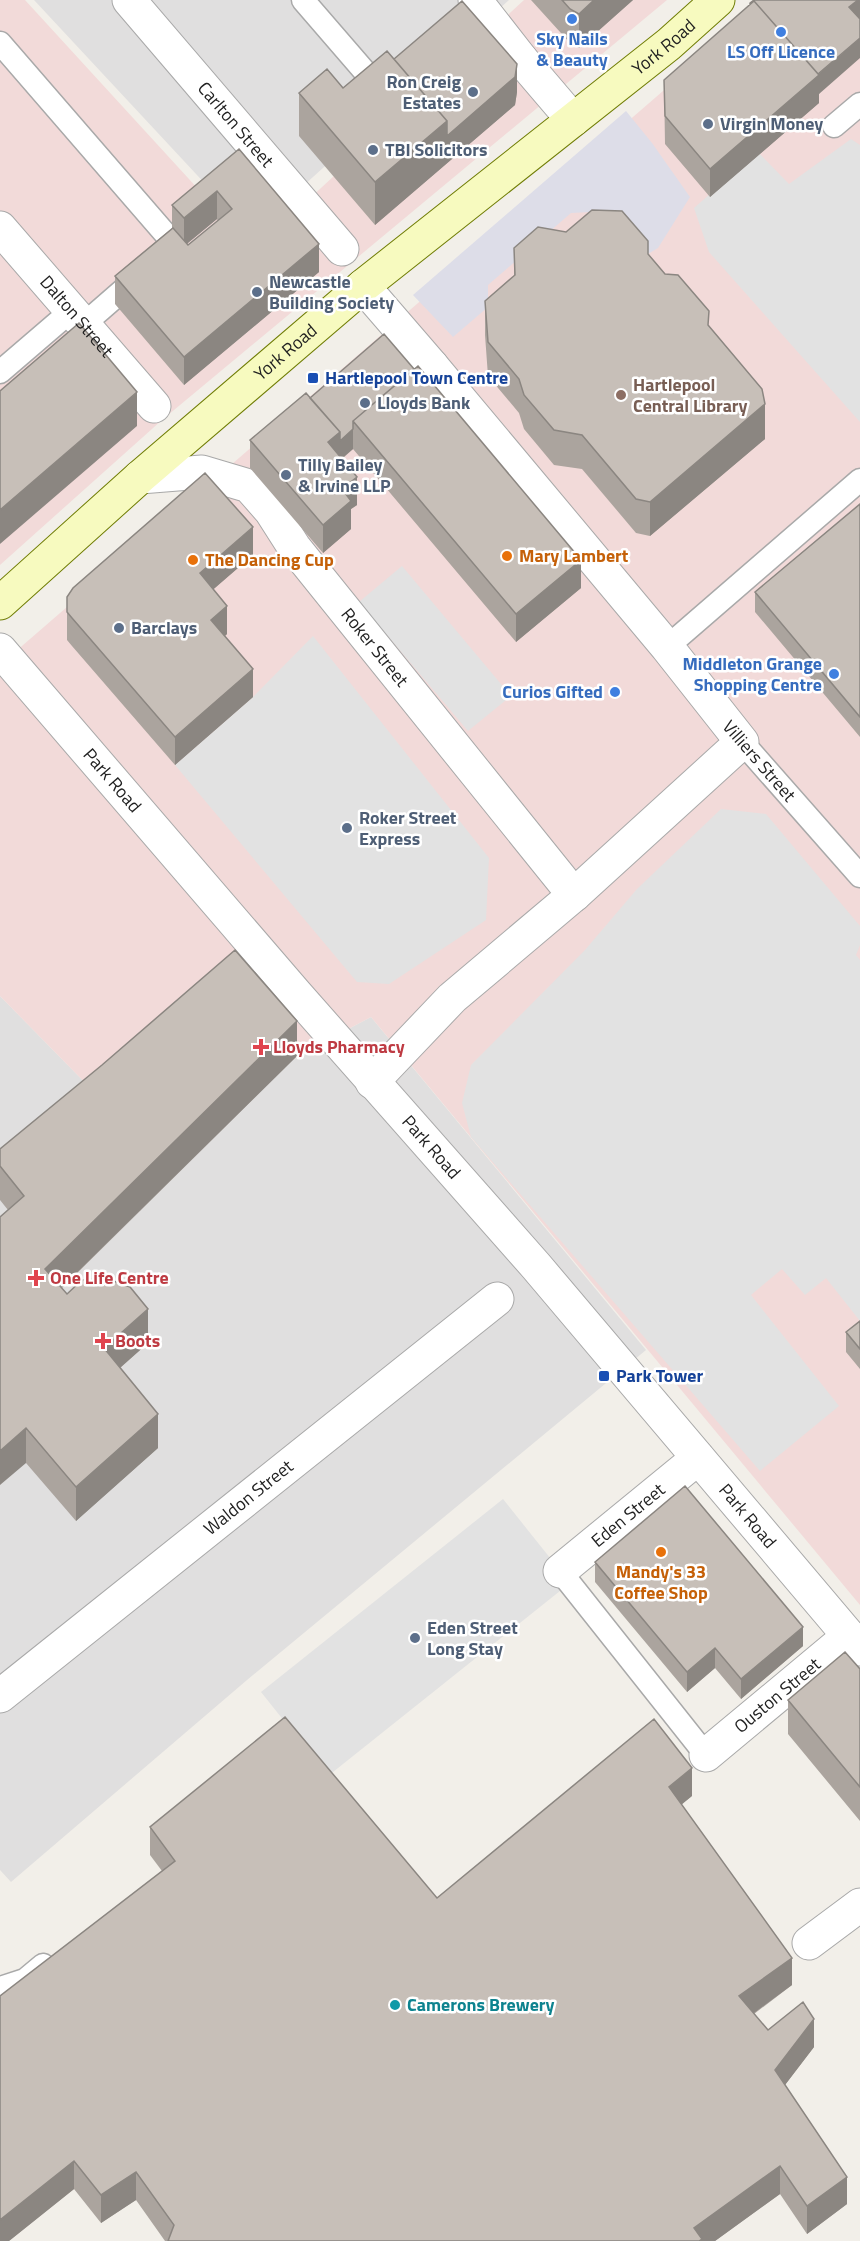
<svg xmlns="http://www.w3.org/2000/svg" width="860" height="2241" font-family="'Titillium Web',sans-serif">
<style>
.residential{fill:#e0dfdf}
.commercial{fill:#f2dad9}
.parking{fill:#e2e2e2}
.plaza{fill:#dddde8}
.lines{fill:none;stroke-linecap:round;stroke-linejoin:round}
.service-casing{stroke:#a9a9a9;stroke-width:25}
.pedestrian-casing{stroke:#a9a9a9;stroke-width:35}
.minor-casing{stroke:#a9a9a9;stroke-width:35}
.tertiary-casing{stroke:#a9a9a9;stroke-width:35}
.secondary-casing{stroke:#707d05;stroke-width:35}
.service{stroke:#fff;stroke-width:22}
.pedestrian{stroke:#fff;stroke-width:33}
.minor{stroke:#fff;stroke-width:33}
.tertiary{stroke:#fff;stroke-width:33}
.secondary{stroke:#f7fabf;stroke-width:33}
.wall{fill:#aba49e;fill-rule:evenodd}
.shaded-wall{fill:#8b8681}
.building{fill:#c7bfb8;stroke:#8b8681;stroke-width:1.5}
.shop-dot{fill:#3f7fe0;stroke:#fff;stroke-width:2}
.service-dot{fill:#5c6f8a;stroke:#fff;stroke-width:2}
.transit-dot{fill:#1a4fb4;stroke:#fff;stroke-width:2}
.education-dot{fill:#8d6e63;stroke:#fff;stroke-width:2}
.food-dot{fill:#e8710a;stroke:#fff;stroke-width:2}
.health-dot{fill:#e0444e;stroke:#fff;stroke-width:2}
.culture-dot{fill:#0f9aa8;stroke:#fff;stroke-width:2}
.labels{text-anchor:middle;stroke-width:5;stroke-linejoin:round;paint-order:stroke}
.shop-label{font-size:18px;font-weight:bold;fill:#366cbe;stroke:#fff}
.street-label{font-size:18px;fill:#222;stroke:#fff}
.service-label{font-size:18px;font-weight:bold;fill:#4e5e75;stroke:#fff;text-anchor:start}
.transit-label{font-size:18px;font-weight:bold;fill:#164399;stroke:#fff;text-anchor:start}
.education-label{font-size:18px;font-weight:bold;fill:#785e54;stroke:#fff;text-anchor:start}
.food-label{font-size:18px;font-weight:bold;fill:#c56008;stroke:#fff;text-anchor:start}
.health-label{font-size:18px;font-weight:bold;fill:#be3a42;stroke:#fff;text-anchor:start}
.culture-label{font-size:18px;font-weight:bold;fill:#0d838f;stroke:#fff;text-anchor:start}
</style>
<rect width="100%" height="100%" fill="#f2efe9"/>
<path class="residential" d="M34,0H509L251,233Z
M0,996L102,1100L297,1056L371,1017L646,1350L247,1680L11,1882L0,1870Z"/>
<path class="commercial" d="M0,0H25L254,250L524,0H667L162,420L0,565Z
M768,0H860V1605L371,1017L297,1056L102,1100L0,996V665Z"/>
<path class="parking" d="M851,139L860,145V422L709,252L694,208L758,152L789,184Z
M402,566L511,696L468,731L359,602Z
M313,636L489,858L486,920L389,984L357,982L175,765L253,697Z
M721,809L766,814L860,926V945L856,955L860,960V1321L826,1278L805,1295L782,1269L751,1295L839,1406L760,1471L471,1137L462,1103L471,1065L585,950L637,889Z
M503,1499L570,1583L328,1776L261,1692Z"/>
<path class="plaza" d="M626,111L652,143L690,197L658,248L648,254L612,211L571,213L488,285V307L453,337L413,295Z"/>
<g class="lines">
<defs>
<path id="service" d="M303,0L379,88L383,84
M0,43L175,245L162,256
M834,126L860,104
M83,325L137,278
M0,372L71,311
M667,647L860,480
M742,742L860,876
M560,1571L706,1755
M0,1988L25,1980L43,1965"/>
<path id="pedestrian" d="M521,59L573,120
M363,286L432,366"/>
<g id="minor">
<path id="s1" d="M129,0L342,249"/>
<path d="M475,0L521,59"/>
<path id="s2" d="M0,228L154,406"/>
<path id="s3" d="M140,477L202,472L249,486L271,511L294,547L574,895"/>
<path d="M372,1082L452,998L574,895L742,742L667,647L432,366"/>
<path id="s4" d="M560,1571L698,1458"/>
<path id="s5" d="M0,1696L497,1299"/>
<path id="s6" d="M706,1755L849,1636"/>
<path d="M809,1943L860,1905"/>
</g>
<g id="tertiary">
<path id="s7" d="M0,650L296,994L536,1266L860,1649"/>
</g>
<g id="secondary">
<path id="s8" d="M0,603L140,477L363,286L669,44L718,0"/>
</g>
</defs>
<use href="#service" class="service-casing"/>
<use href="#pedestrian" class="pedestrian-casing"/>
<use href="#minor" class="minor-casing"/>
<use href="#tertiary" class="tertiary-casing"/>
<use href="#secondary" class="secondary-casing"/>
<use href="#service" class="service"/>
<use href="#pedestrian" class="pedestrian"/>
<use href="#minor" class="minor"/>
<use href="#tertiary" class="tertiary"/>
<use href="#secondary" class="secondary"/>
</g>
<path class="wall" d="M531,0H633L579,48L570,43Z
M750,3L859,19L819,94V103L710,197L665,144L664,80L750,5Z
M343,88L517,92L515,105L375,225L299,136V93Z
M239,149L319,272L184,385L115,304V276L172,228V205ZM217,219L218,221L188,245L187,244Z
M514,248L648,254L709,326L765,439L650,536L636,533L582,469L554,465L524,429L519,413L488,376L485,335V301L514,276Z
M384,334L581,588L516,642L353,449L342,459L357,505L351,509V529L323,553L250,468V440L310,398Z
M860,504V737L755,612V592Z
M253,555L213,589L227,634L225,636L253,697L175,765L72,646L67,640V597Z
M297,1056L62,1288L67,1294L148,1343L120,1368L158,1448L76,1521L26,1463L8,1210L0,1200V1149Z
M860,1321V1369L846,1352V1332Z
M595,1562L803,1646L741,1699L715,1668L687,1692L595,1582Z
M860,1669V1821L788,1734V1700Z
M692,1796L681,1804L792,1985L754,2014L768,2030L814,2047L785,2085L847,2204L807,2234L780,2194L715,2241H165L136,2200L101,2223L74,2189L9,2241L162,1871L150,1855V1827L437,1898Z"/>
<path class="shaded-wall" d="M594,0H633L579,48V14Z
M858,0H860V18L849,27V7Z
M860,38V58L819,94V103L710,197V169Z
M517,64V92L515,105L375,225V182L447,121Z
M217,191V219L184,246V218Z
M319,244V272L184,385V357Z
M137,392V426L0,544V510Z
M765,404V439L650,536V502Z
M353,429V449L328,470V442L340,432Z
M357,477V505L351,509V529L323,553V525L342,489Z
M253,527V555L200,601V573Z
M581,560V588L516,642V614Z
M227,606V634L211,648V620Z
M253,669V697L175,765V737Z
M297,1021V1056L45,1304V1269Z
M148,1309V1343L104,1382V1348Z
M158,1414V1448L76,1521V1487Z
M26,1428V1463L0,1485V1451Z
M803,1627V1646L741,1699V1679Z
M715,1648V1668L687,1692V1672Z
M692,1768V1796L669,1815V1787Z
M792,1958V1985L739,2024V1996Z
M814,2019V2047L775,2098V2070Z
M74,2161V2189L9,2241H0V2220Z
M780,2166V2194L715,2241H694V2228Z
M136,2172V2200L101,2223V2195Z
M847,2177V2204L807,2234V2206Z"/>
<path class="building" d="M562,0H594L579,14L570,9Z
M754,0H858L849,7L860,19V38L818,74L754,1L750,4V3Z
M462,1L517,64L515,77L447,136V121L394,59Z
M754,1L819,75L710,169L665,116L664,80Z
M387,51L447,121L375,182L299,93L327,69L343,88Z
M239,149L319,244L184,357L115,276L173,228L188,245L232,209L217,191L184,218L172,205Z
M592,210L622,211L648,241V254L665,274L678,275L709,311L708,325L762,389L765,404L650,502L636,499L582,435L554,430L524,395L519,379L488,342L485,301L515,275L514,248L538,227L566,232Z
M79,323L137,392L0,510V391Z
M384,334L414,369L353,421V429L340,441V432L310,398Z
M418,366L581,560L516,614L353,421Z
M306,393L340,432L328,442L357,477L342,489L351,501L323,525L250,440Z
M205,473L253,527L200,573L227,606L211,620L253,669L175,737L72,618L67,612V597L73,588Z
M860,504V717L755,592Z
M235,950L297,1021L45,1269L67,1294L82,1280L108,1279L130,1287L148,1309L104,1348L158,1414L76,1487L26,1428L0,1451V1217L24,1196L0,1166V1149L102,1065Z
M860,1321V1349L846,1332Z
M685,1486L803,1627L741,1679L715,1648L687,1672L595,1562Z
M845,1652L860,1669V1787L788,1700Z
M285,1717L437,1898L654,1719L692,1768L669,1787L792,1958L739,1996L768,2030L803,2002L814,2019L775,2070L847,2177L807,2206L780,2166L694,2228L702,2239L699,2241H168L174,2225L136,2172L101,2195L74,2161L0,2220V1996L175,1861L150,1827Z"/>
<g class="shop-dot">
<circle cx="572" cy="19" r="6"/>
<circle cx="781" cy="32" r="6"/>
<circle cx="834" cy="674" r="6"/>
<circle cx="615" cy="692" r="6"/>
</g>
<g class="service-dot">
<circle cx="473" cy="92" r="6"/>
<circle cx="708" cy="124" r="6"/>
<circle cx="373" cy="150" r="6"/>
<circle cx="257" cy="292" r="6"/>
<circle cx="365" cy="403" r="6"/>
<circle cx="286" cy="475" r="6"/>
<circle cx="119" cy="628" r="6"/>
<circle cx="347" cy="828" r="6"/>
<circle cx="415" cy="1638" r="6"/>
</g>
<g class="transit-dot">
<rect x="307" y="372" width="12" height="12" rx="3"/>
<rect x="598" y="1370" width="12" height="12" rx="3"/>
</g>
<circle class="education-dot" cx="621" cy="395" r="6"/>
<g class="food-dot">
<circle cx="507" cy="556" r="6"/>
<circle cx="193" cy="560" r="6"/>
<circle cx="661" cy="1552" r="6"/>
</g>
<g class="health-dot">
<path d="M258 1038h6v6h6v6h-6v6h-6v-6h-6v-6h6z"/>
<path d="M33 1269h6v6h6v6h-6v6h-6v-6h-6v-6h6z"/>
<path d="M100 1332h6v6h6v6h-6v6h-6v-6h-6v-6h6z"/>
</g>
<circle class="culture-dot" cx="395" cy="2005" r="6"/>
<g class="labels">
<g class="shop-label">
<text x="572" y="45">Sky Nails<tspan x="572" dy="21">&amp; Beauty</tspan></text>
<text x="781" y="58">LS Off Licence</text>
<text x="822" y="670" text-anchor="end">Middleton Grange<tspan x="822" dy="21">Shopping Centre</tspan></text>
<text x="603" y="698" text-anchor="end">Curios Gifted</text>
</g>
<g class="street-label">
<text dy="6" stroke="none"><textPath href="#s8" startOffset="866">York Road</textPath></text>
<text dy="6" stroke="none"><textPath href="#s1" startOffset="164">Carlton Street</textPath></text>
<text dy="6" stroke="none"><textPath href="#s2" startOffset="117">Dalton Street</textPath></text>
<text dy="6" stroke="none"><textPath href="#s8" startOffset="380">York Road</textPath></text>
<text dy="6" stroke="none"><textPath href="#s3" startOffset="316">Roker Street</textPath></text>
<text transform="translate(759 761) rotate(49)" y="6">Villiers Street</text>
<text dy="6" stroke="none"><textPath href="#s7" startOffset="172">Park Road</textPath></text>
<text dy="6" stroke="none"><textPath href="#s7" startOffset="658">Park Road</textPath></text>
<text dy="6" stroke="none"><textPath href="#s5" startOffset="318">Waldon Street</textPath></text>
<text dy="6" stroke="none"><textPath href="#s4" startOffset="88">Eden Street</textPath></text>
<text dy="6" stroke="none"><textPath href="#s7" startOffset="1144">Park Road</textPath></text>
<text dy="6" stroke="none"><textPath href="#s6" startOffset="93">Ouston Street</textPath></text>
</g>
<g class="service-label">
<text x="461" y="88" text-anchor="end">Ron Creig<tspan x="461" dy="21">Estates</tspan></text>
<text x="720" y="130">Virgin Money</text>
<text x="385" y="156">TBI Solicitors</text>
<text x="269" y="288">Newcastle<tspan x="269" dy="21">Building Society</tspan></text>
<text x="377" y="409">Lloyds Bank</text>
<text x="298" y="471">Tilly Bailey<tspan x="298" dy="21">&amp; Irvine LLP</tspan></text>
<text x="131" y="634">Barclays</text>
<text x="359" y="824">Roker Street<tspan x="359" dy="21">Express</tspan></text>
<text x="427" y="1634">Eden Street<tspan x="427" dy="21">Long Stay</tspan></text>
</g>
<g class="transit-label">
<text x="325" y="384">Hartlepool Town Centre</text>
<text x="616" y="1382">Park Tower</text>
</g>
<g class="education-label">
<text x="633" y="391">Hartlepool<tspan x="633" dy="21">Central Library</tspan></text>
</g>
<g class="food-label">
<text x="519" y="562">Mary Lambert</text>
<text x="205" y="566">The Dancing Cup</text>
<text x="661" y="1578" text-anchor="middle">Mandy's 33<tspan x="661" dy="21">Coffee Shop</tspan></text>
</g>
<g class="health-label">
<text x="273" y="1053">Lloyds Pharmacy</text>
<text x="50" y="1284">One Life Centre</text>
<text x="115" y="1347">Boots</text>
</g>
<g class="culture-label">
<text x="407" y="2011">Camerons Brewery</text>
</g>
</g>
</svg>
